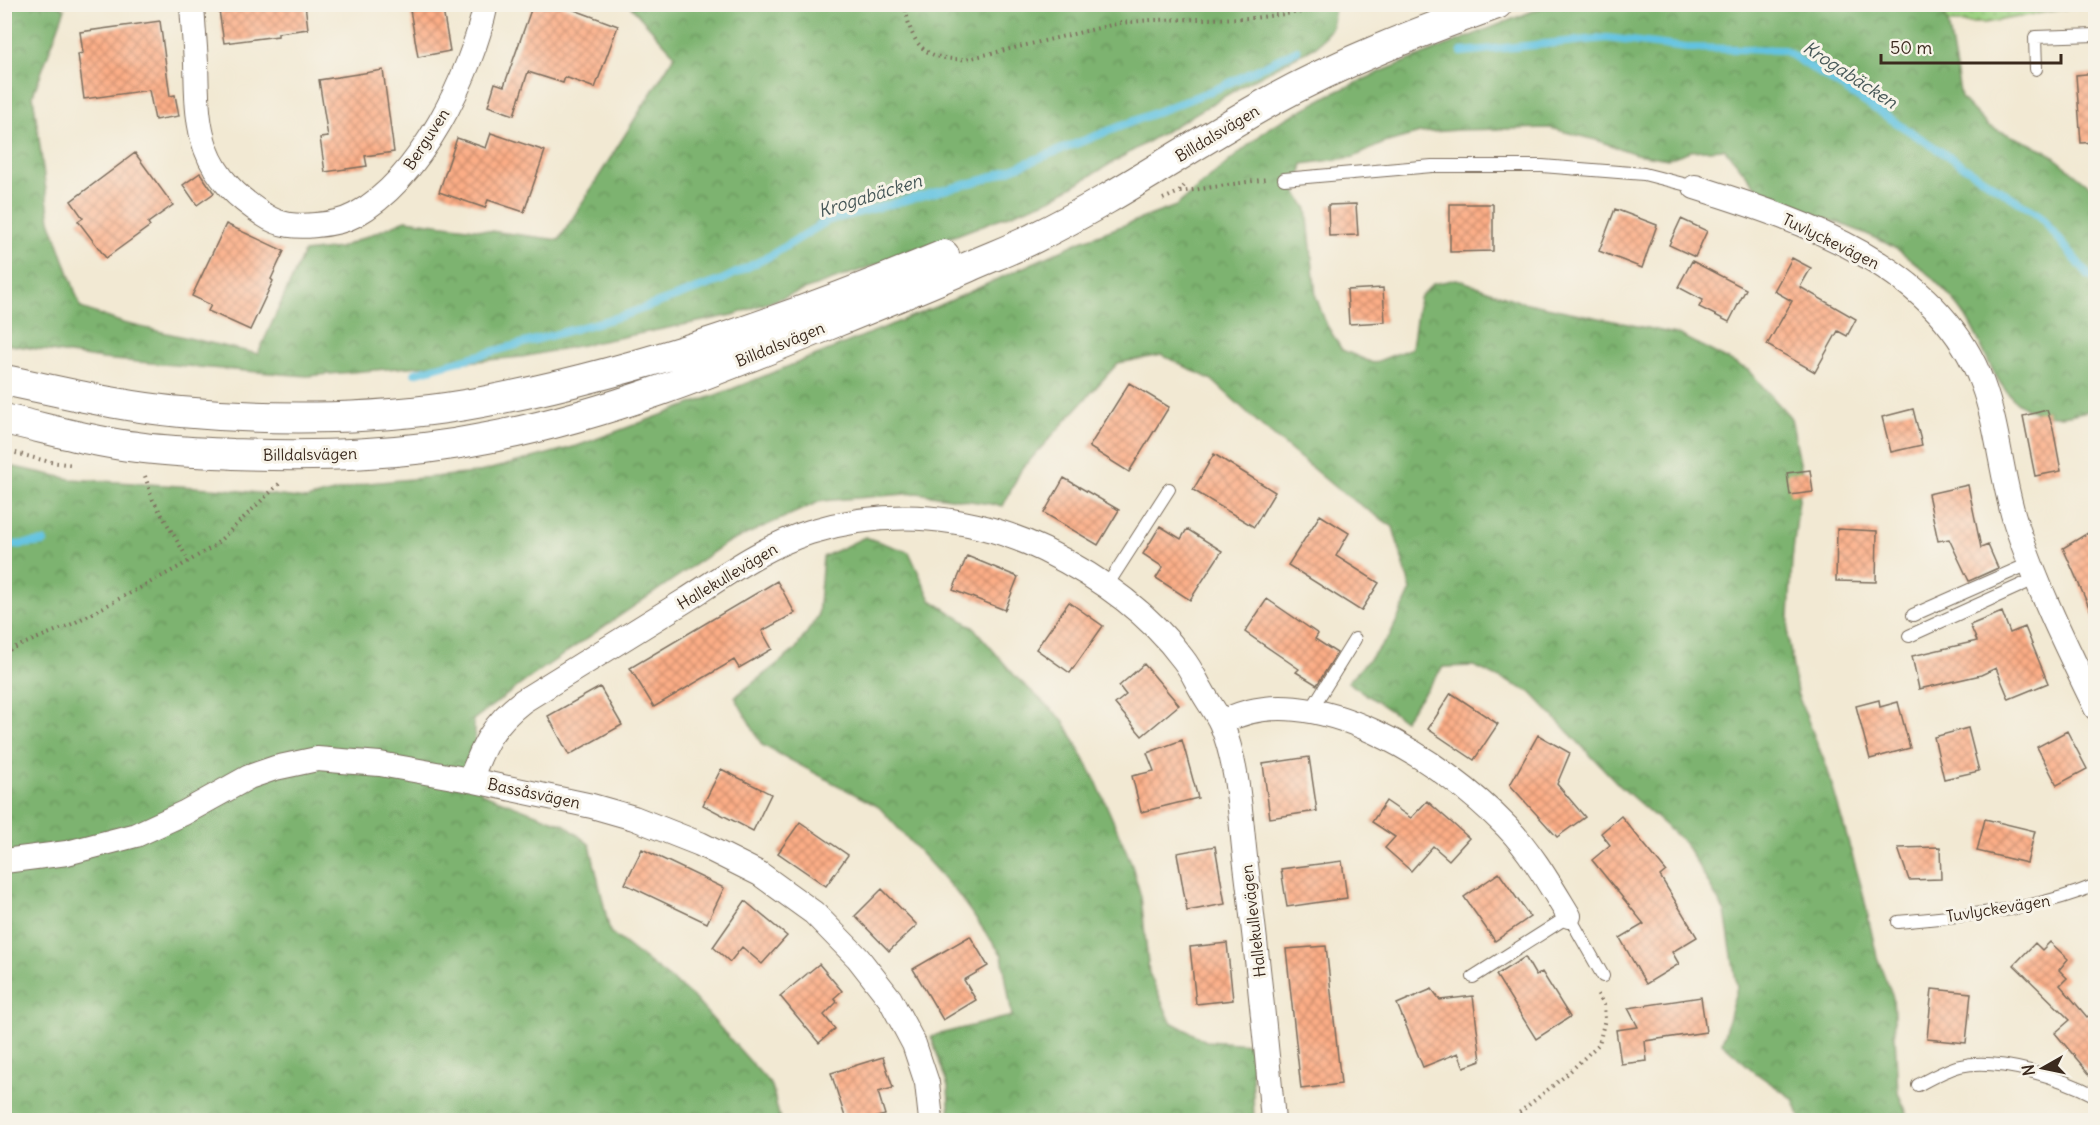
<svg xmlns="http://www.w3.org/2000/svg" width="2100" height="1125" font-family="Delius,sans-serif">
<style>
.grass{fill:url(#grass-dots);stroke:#6c7e50;stroke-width:1.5}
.forest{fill:url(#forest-crowns);stroke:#5c6e47;stroke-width:1.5}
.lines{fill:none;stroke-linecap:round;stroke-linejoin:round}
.stream{stroke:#62c3e1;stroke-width:8}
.building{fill:url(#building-cross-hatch)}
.service-casing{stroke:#7b6d5d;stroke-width:14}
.minor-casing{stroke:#7b6d5d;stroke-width:26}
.tertiary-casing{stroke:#7b6d5d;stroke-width:32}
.path{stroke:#7b6d5d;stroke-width:4;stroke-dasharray:1.5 4.5;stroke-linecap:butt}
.service{stroke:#fff;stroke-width:12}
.minor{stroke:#fff;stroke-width:24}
.tertiary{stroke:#fff;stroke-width:30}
.labels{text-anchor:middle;stroke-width:6;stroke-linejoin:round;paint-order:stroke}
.street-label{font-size:16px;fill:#3b2a1e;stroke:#f7f3e8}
.water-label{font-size:18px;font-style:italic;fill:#475858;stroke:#f7f3e8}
</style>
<defs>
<pattern id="grass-dots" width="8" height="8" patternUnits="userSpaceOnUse" patternTransform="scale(1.5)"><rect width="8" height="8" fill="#9cd182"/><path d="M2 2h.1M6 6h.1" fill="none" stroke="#80aa6a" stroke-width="1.8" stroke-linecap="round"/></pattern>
<pattern id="forest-crowns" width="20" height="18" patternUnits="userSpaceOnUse" patternTransform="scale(1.5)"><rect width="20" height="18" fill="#7db370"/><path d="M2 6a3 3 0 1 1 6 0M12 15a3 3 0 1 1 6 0" fill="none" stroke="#68925b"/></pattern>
<pattern id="building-cross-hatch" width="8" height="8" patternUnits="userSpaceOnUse" patternTransform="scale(1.5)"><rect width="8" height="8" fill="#fcad86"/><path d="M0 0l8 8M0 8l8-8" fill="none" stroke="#cd8d6d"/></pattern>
</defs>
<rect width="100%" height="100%" fill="#f7f3e8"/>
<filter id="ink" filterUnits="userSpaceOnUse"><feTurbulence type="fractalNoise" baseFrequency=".0167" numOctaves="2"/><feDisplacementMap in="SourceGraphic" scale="12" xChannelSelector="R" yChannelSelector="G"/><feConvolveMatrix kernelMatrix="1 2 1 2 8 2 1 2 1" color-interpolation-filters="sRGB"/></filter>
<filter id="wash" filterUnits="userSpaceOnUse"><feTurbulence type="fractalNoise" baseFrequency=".008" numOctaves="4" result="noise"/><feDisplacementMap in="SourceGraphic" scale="24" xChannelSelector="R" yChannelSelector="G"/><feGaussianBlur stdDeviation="1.35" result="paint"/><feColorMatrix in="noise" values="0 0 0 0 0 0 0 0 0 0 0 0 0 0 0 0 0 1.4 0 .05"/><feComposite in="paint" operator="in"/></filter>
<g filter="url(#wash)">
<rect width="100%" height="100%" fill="#f2e9d3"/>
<path class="grass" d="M2095,4L2096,7L2069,8L1985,23H1948L1940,5Z"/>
<path class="forest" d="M1331,4L1335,8L1332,27L1318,45L1247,83L1051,199L912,252L733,315L522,357L307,376L102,359L5,344L4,32L15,5H59L65,9L33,95L50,220L81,308L123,323L258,354L304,252L339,248L406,220L559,240L675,55L629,5Z
M1555,5H1940L1948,23L1961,98L1988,126L2045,150L2095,190V410C2083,411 2068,417 2055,416C1997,412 1991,356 1966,317C1951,294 1923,268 1901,252C1874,234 1835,222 1805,211C1795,207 1784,205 1775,200C1752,189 1742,166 1724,149L1690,151L1668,159L1636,154L1596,140L1550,128L1457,130L1420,133L1384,143L1354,157L1303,164L1296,192L1307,209L1316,297L1326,324L1342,350L1373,363L1412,348L1419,298L1433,284L1457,279L1518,301L1680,335L1748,370L1791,418L1802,473L1792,560L1788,636L1797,693L1827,768L1862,889L1877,957L1893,998L1898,1093L1910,1120H1801L1793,1099L1756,1073L1722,1043L1737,987L1725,912L1685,843L1620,786L1530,692L1474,666L1443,667L1404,720L1348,682L1389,637L1411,590L1393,527L1337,489L1262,426L1212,380L1162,355L1118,363L1021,470L1003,506L917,493L821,501L725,544L535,674L473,720L481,793L565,825L590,845L610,932L692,996L772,1086L780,1120H5V465L71,479L225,489L306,499L369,483L476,473L577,446L732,389L945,303L1081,241L1176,206L1270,127L1331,94L1385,70L1538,9Z
M865,537L909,552L931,600L973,627L1016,677L1063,720L1096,781L1131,862L1141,897L1149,973L1171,1022L1206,1041L1251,1044L1254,1120H950L948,1087L931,1036L1012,1016L1002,955L957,893L879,807L762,745L735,697L795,650L818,616L823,557Z"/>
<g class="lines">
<path class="stream" d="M1462,52L1607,38L1686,48L1784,50L2039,215L2089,276L2096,279
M415,373L622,316L722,280L770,256L827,221L986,179L1221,87L1297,50
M4,546L44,542"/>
</g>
<g id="blocks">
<path class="building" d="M218,4H305L308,29L278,33V36L224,43Z
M409,4H442L450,51L418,57Z
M533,4H558L618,26L595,88L565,77L563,83L528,72L514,115L488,106L495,83L504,86Z
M160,21L170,96L175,95L179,116L155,120L149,90L84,99L78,54L83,53L80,32Z
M383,70L394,152L365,156L367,166L325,172L320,138L328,137L319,80Z
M2096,73V142L2081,143L2076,75Z
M491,133L545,151L524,212L488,200L485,208L439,192L457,138L486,148Z
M135,153L173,205L148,223L150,226L106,258L78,221L83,218L71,201Z
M200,173L214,193L197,205L183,185Z
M1356,204L1358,235L1329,236L1328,205Z
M1450,204H1493V251L1450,252Z
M1615,209L1657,225L1642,268L1599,251Z
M1681,219L1707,231L1695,257L1669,245Z
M226,224L284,251L271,279L273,281L250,330L208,311L211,305L192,296Z
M1792,258L1811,268L1800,287L1856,319L1847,336L1838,331L1815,372L1767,345L1792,301L1774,291Z
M1692,261L1746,289L1729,322L1699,307L1703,300L1678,287Z
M1383,288L1385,322L1349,324L1347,290Z
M1129,383L1169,407L1129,472L1089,447Z
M1913,409L1922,445L1891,452L1882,417Z
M2047,410L2053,428L2061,471L2035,476L2023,416Z
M1214,454L1275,492L1254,527L1193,490Z
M1810,470L1813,492L1790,495L1787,473Z
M1064,478L1119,510L1098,545L1044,513Z
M1968,485L1981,548L1988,545L1998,568L1969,581L1949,539L1938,541L1928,494Z
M1320,515L1349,533L1336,556L1379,583L1361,611L1288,565Z
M1160,526L1181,539L1187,529L1222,551L1190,600L1156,578L1163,567L1143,554Z
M2096,528V623L2063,548Z
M1837,529L1877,531L1876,582L1836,581Z
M967,556L1018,577L1005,610L953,590Z
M777,581L795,613L762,631L772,649L739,668L734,660L654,707L630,668Z
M1267,599L1318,634L1315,639L1337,653L1317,685L1296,672L1299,669L1245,632Z
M1069,602L1103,626L1070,673L1036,649Z
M2002,612L2010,633L2025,627L2048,683L2009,699L1996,668L1981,675L1919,689L1912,656L1977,641L1970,625Z
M1144,664L1179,705L1142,736L1115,704L1126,695L1119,686Z
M600,687L622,725L569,755L548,716Z
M1451,693L1498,724L1474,760L1428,729Z
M1879,700L1880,707L1898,702L1910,748L1870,759L1856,706Z
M1968,728L1979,771L1944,779L1934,737Z
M2067,731L2087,769L2057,785L2037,747Z
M1538,735L1570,753L1557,784L1585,817L1557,837L1510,785Z
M1182,740L1198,798L1141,812L1132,776L1154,771L1147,753Z
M1309,757L1317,811L1270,818L1263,764Z
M721,769L771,794L753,831L703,805Z
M1386,801L1411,818L1427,801L1469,838L1449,860L1433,846L1411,871L1385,848L1395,837L1372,822Z
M1621,816L1666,871L1660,876L1697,937L1672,952L1679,964L1646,984L1620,938L1644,924L1592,860L1610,845L1601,833Z
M1985,819L2035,831L2027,863L1977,851Z
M800,822L848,855L826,886L778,853Z
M1215,846L1225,904L1187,911L1177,853Z
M1940,847L1941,879L1909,880L1898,848Z
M642,849L724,888L707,923L625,884Z
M1342,861L1347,898L1287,907L1281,869Z
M1499,873L1530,917L1495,941L1464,897Z
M882,889L917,925L889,951L855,916Z
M745,901L787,936L762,964L742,947L730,962L713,947Z
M970,936L988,966L964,980L976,1000L943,1020L913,969Z
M2050,942L2068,959L2059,970L2067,978L2060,985L2087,1017L2096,1010V1082L2055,1033L2070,1020L2014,965L2035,943L2042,950Z
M1227,943L1233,1000L1196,1004L1190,947Z
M1326,946L1341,1084L1301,1089L1286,949Z
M1525,957L1536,976L1542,972L1570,1017L1536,1039L1496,975Z
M819,964L842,991L834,998L837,1002L824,1015L835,1029L819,1043L780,996Z
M1432,989L1440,1000L1473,996L1481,1061L1464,1067L1458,1053L1423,1067L1397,1004Z
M1932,989L1971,993L1966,1043L1927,1039Z
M1701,997L1706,1032L1645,1041L1647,1061L1621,1064L1616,1030L1638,1027L1628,1008Z
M883,1057L893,1088L878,1092L885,1115L867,1120H846L831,1073Z"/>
</g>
</g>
<g filter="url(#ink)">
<use href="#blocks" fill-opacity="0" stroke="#7b6d5d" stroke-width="1.5"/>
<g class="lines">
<defs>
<path id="service" d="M2036,69L2035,37L2096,35
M1284,179L1432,166H1542L1644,174L1695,187
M1106,587L1169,489
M1913,615L2031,563
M1909,636L2037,578
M1311,710L1355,639
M1898,922C1967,915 2031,912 2096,885
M1473,977L1569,916L1603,976
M1918,1085C1931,1078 1945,1070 1960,1066C1998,1057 2062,1078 2096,1096"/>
<path id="minor" d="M192,4C193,24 195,44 196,63C197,92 196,121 206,149C217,179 238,198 264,215C280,226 297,227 316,225C329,224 344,221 355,215C421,179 471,75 486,4
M1695,187C1803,221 1939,266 1982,383C1999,428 2001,478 2016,524C2037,587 2067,648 2096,708
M1221,723C1311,672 1445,763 1507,827C1532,853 1550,885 1569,916
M470,780C484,744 492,725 523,701C577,667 632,634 686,600C725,575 765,546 810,532C889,508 970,514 1044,550C1097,576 1148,612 1183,659C1191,669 1196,681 1202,691C1208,702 1216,712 1221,723C1238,764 1240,813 1245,857C1256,944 1265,1032 1273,1120
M4,861L67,853L136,835L184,813L249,777L275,768L317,759L380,764L470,780L592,806L634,818L700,844L760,874L814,913L858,958L890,999L914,1044L927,1083L931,1120"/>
<path id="tertiary" d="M4,380C63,392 122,407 181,412C277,421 387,420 482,402C640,372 795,317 944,255
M4,419C49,429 92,442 137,447C169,452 201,452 233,454C318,457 403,455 487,438C605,416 718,370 828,325C875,306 922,287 968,267C990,257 1013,249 1034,238C1116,198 1190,146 1269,102C1341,62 1419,32 1497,4"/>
</defs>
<use href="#service" class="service-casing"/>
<use href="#minor" class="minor-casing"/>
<use href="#tertiary" class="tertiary-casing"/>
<path class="path" d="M905,4C910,46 926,61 967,59L1120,23L1151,20L1253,18L1308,11L1335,4
M1180,192L1267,179
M1163,199L1179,192L1184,186
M4,450L50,462L74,465
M145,476L153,500L189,561
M4,652L72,624L179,567L214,546L280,483
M1510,1120L1565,1076L1599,1044L1605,1019L1604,1005L1596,991"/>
<use href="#service" class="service"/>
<use href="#minor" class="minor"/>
<use href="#tertiary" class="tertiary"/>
</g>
</g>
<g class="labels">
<g class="street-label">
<text transform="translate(1217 133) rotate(-31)" y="6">Billdalsvägen</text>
<text transform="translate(426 139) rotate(-57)" y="6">Berguven</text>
<text transform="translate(1831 241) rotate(26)" y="6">Tuvlyckevägen</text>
<text transform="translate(780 344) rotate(-22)" y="6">Billdalsvägen</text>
<text transform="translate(310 454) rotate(-1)" y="6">Billdalsvägen</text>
<text transform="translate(727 576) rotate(-31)" y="6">Hallekullevägen</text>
<text transform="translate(534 793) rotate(12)" y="6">Bassåsvägen</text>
<text transform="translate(1998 908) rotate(-9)" y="6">Tuvlyckevägen</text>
<text transform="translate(1253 921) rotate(-97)" y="6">Hallekullevägen</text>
</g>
<g class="water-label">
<text transform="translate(1850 75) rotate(33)" y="6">Krogabäcken</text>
<text transform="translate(870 196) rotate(-17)" y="6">Krogabäcken</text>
</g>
</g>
<rect width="2100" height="1125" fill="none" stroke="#f7f3e8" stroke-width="24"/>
<g transform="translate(2043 1068) rotate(261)" stroke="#f7f3e8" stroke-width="4.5" paint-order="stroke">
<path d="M0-4.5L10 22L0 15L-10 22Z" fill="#3b2a1e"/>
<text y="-9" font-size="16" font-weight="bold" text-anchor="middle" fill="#3b2a1e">N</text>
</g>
<path d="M1881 54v9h180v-9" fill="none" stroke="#3b2a1e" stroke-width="3"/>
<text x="1890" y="54" font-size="18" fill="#3b2a1e" stroke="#f7f3e8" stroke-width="4.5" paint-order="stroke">50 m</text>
</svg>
